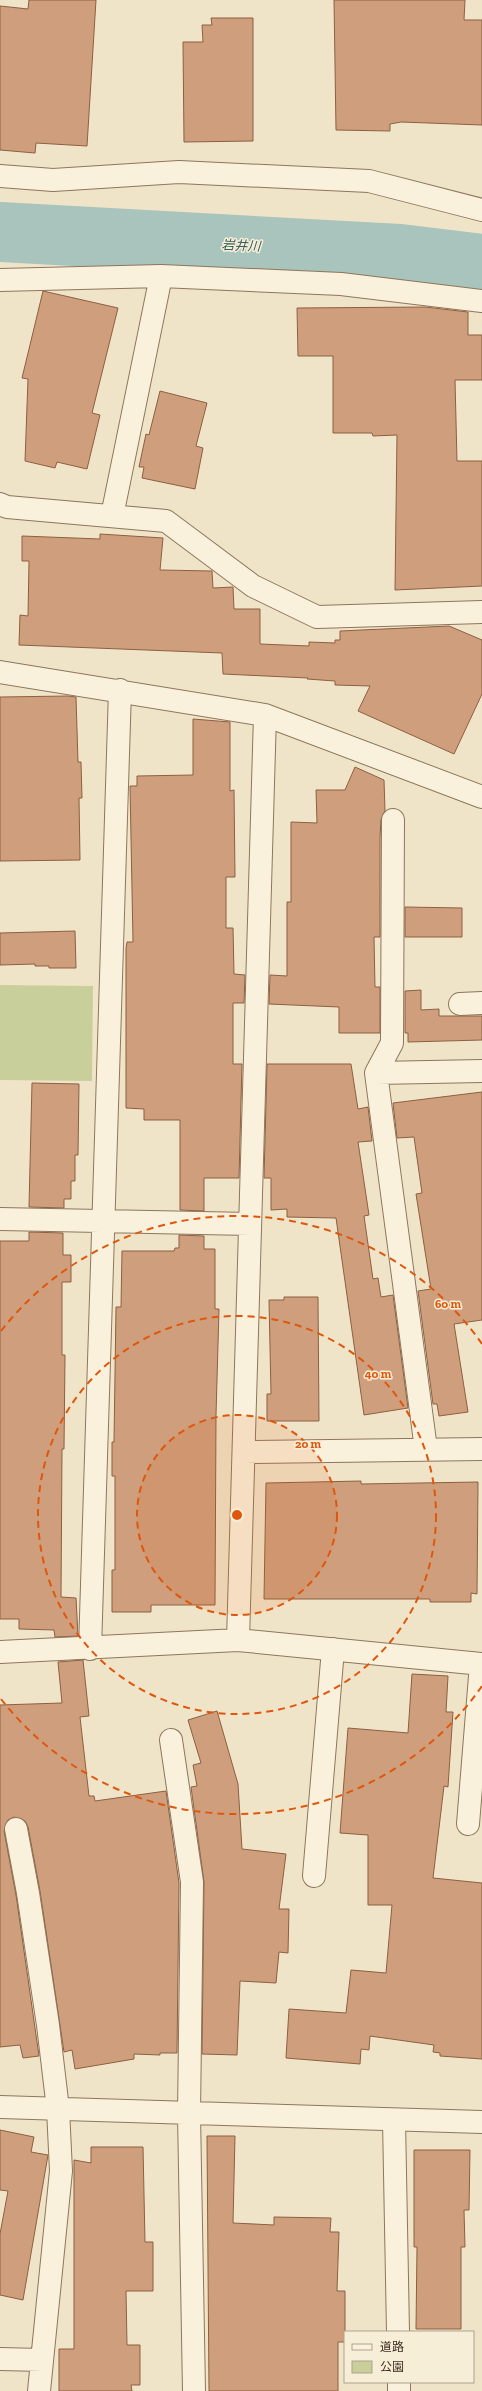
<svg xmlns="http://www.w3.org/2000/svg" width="482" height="2391" font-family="'Zilla Slab','Noto Sans JP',serif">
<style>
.green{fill:#c9cf9b}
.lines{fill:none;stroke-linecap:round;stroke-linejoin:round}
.river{stroke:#a9c4bc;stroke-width:60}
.building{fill:#cf9f7d;stroke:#8d5f41}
.minor-casing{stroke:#8d765c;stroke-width:24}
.minor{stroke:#faf1dc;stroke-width:22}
.ring{fill:none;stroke:#df570d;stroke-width:2;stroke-dasharray:7 5}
.labels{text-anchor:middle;stroke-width:3;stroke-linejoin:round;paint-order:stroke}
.water-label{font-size:13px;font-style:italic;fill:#2f5d5a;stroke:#f7eed8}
.centre{fill:#df570d;stroke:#f7eed8;stroke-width:2}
.ring-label{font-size:12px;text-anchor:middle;font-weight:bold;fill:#df570d;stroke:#f7eed8;stroke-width:3;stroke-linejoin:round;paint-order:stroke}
</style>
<rect width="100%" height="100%" fill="#f0e4c8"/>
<path class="green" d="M0,985L93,986L92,1081L0,1080Z"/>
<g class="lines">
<path class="river" d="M0,232L400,254L482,264"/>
</g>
<path class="building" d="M29,0H96L87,146L36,143L35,153L0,150V6L28,9Z
M334,0H465L464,20H482V125L401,122L390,124V131L336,130Z
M211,18H253V141L184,142L183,42H203L202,25H212Z
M43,291L118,308L92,413L100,415L87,469L57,462L55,468L25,461L28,379L22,378Z
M425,307L468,312V335H482V380H455L457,461H482V586L395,590L397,435L373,436L372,433H333V356H298L297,308Z
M160,391L207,403L196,446L203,448L195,489L142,478L144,467H139L146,434L149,435Z
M100,534L163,538L160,570L212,571L213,588L233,587L234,609H260V644L309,646V642L335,643V640H340V631L449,626L482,640V694L454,754L358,711L370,686L335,685V681L307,679L308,678L223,674L222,653L19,645L20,615L28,616L29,561H22V536L100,539Z
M68,696L76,697L78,762H81L82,798H79L80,860L0,861V697Z
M193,719L230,722V791L234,790L235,877H226V928H233L234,974L245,975L244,1003H233V1064H242L239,1178H204V1211L180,1210V1120H144V1109L126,1108V948L127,942H133L130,786H137V776L193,775Z
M355,767L384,780L385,811L381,820L380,837V937H374L375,987H380V1033H339V1007L269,1004L270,975L287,976V902H291V822L317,823L316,790H345Z
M405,907L462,908V937H405Z
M75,931L76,968H49V966H35V964L0,965V933Z
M421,990V1010L439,1009V1016H482V1040L408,1042V1033H405V991Z
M267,1064H351L358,1109L368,1107L372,1141L358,1142L369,1215L364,1216L373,1279L378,1278L381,1297L393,1295L408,1408L364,1415L336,1218L287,1217V1209L271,1210V1178H264Z
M32,1083L79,1084L78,1155H75V1181H71V1199H64V1208L29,1207Z
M482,1092V1320L454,1324L468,1412L439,1416L437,1404H433L418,1291L431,1289L416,1194L422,1193L414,1137L397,1138L393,1103Z
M29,1232L63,1233V1255H71V1282H62V1355H65L64,1449H62L61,1597L76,1598L78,1636L55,1637L54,1630L19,1629V1619H0V1241H29Z
M179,1235L204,1236V1249H215V1309H219L216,1415L215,1605H151V1612H112V1570H115V1476H112V1442H114L116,1307H121L122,1251H174L175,1248H179Z
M284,1297H318L319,1421H267V1394H271L269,1300H284Z
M361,1481V1484L478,1482L477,1594L471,1593V1602H430V1599H264L266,1483Z
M83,1660L89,1716L80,1717L89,1796H94L95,1801L166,1791L179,1883L177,2053H160V2055L134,2054V2059L75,2069L72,2050L64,2052L40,1891L28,1827L25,1821L14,1817L8,1820L4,1831L16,1895L39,2056L23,2058L20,2045L0,2047V1705L62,1703L58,1662Z
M412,1674L448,1676L446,1712H453L448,1787L444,1786L433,1878L482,1883V2059L440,2056V2053L433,2052L434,2045L370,2036L369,2050L361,2049L360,2064L286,2058L289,2009L346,2013L351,1970L386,1973L392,1905H368V1835L340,1833L348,1728L408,1733Z
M217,1711L238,1784L242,1849L286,1854L279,1909H289L288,1953L279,1952L276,1983L240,1981L237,2055L202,2054L204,1882L191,1787L197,1786L193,1765L201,1763L188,1720Z
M0,2130L34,2137L31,2152L48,2155L23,2300L0,2295V2234L8,2191L0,2190Z
M207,2136H235L233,2223L274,2225V2217L331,2218L330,2232H339L337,2291H345V2342H338V2391H209Z
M91,2147H143L145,2242H153V2291H126L127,2345H140V2385H131L132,2391H59V2349H74V2160L91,2163Z
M414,2150H470L469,2210H464L465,2247H461V2329H416L417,2247H414Z"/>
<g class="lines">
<defs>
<path id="minor" d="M0,176L53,180L179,172L369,181L482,210
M0,280L161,276L341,284L482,301
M0,504L7,507L166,521L253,586L317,617L482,612
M112,516L161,276
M0,672L265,715L482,797
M460,1004L482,1003
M376,1073L392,1043L393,820
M0,1219L250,1224
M426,1449L376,1073L482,1071
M245,1452L482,1449
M238,1640L265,715
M90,1649L120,690
M0,1652L238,1640L482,1664
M171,1740L192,1882L189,2114L194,2391
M468,1824L481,1664
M16,1829L28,1893L48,2025L58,2109L61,2171L39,2391
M314,1876L333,1649
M0,2107L482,2122
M394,2120L398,2332
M0,2359L42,2360
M399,2382V2391"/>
</defs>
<use href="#minor" class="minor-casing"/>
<use href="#minor" class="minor"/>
</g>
<circle cx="237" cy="1515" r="100" fill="#df570d" fill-opacity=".12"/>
<g class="ring">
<circle cx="237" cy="1515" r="100"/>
<circle cx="237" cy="1515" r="199"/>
<path d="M482 1686A299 299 0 0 1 1 1699M1 1331A299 299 0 0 1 482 1344"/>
</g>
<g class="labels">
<g class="water-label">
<text transform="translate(241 245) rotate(3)" y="5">岩井川</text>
</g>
</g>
<circle cx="237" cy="1515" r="6" class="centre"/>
<g class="ring-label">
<text x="448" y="1308">60 m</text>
<text x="378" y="1378">40 m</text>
<text x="308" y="1448">20 m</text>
</g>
<rect x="344" y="2331" width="130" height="52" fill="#f7eed8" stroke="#ada18e"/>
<rect x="352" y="2344" width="20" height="6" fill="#faf1dc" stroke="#ada18e"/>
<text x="380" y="2351" font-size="12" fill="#3d2e20">道路</text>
<rect x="352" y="2361" width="20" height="12" fill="#c9cf9b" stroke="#ada18e"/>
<text x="380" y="2371" font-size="12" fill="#3d2e20">公園</text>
</svg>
